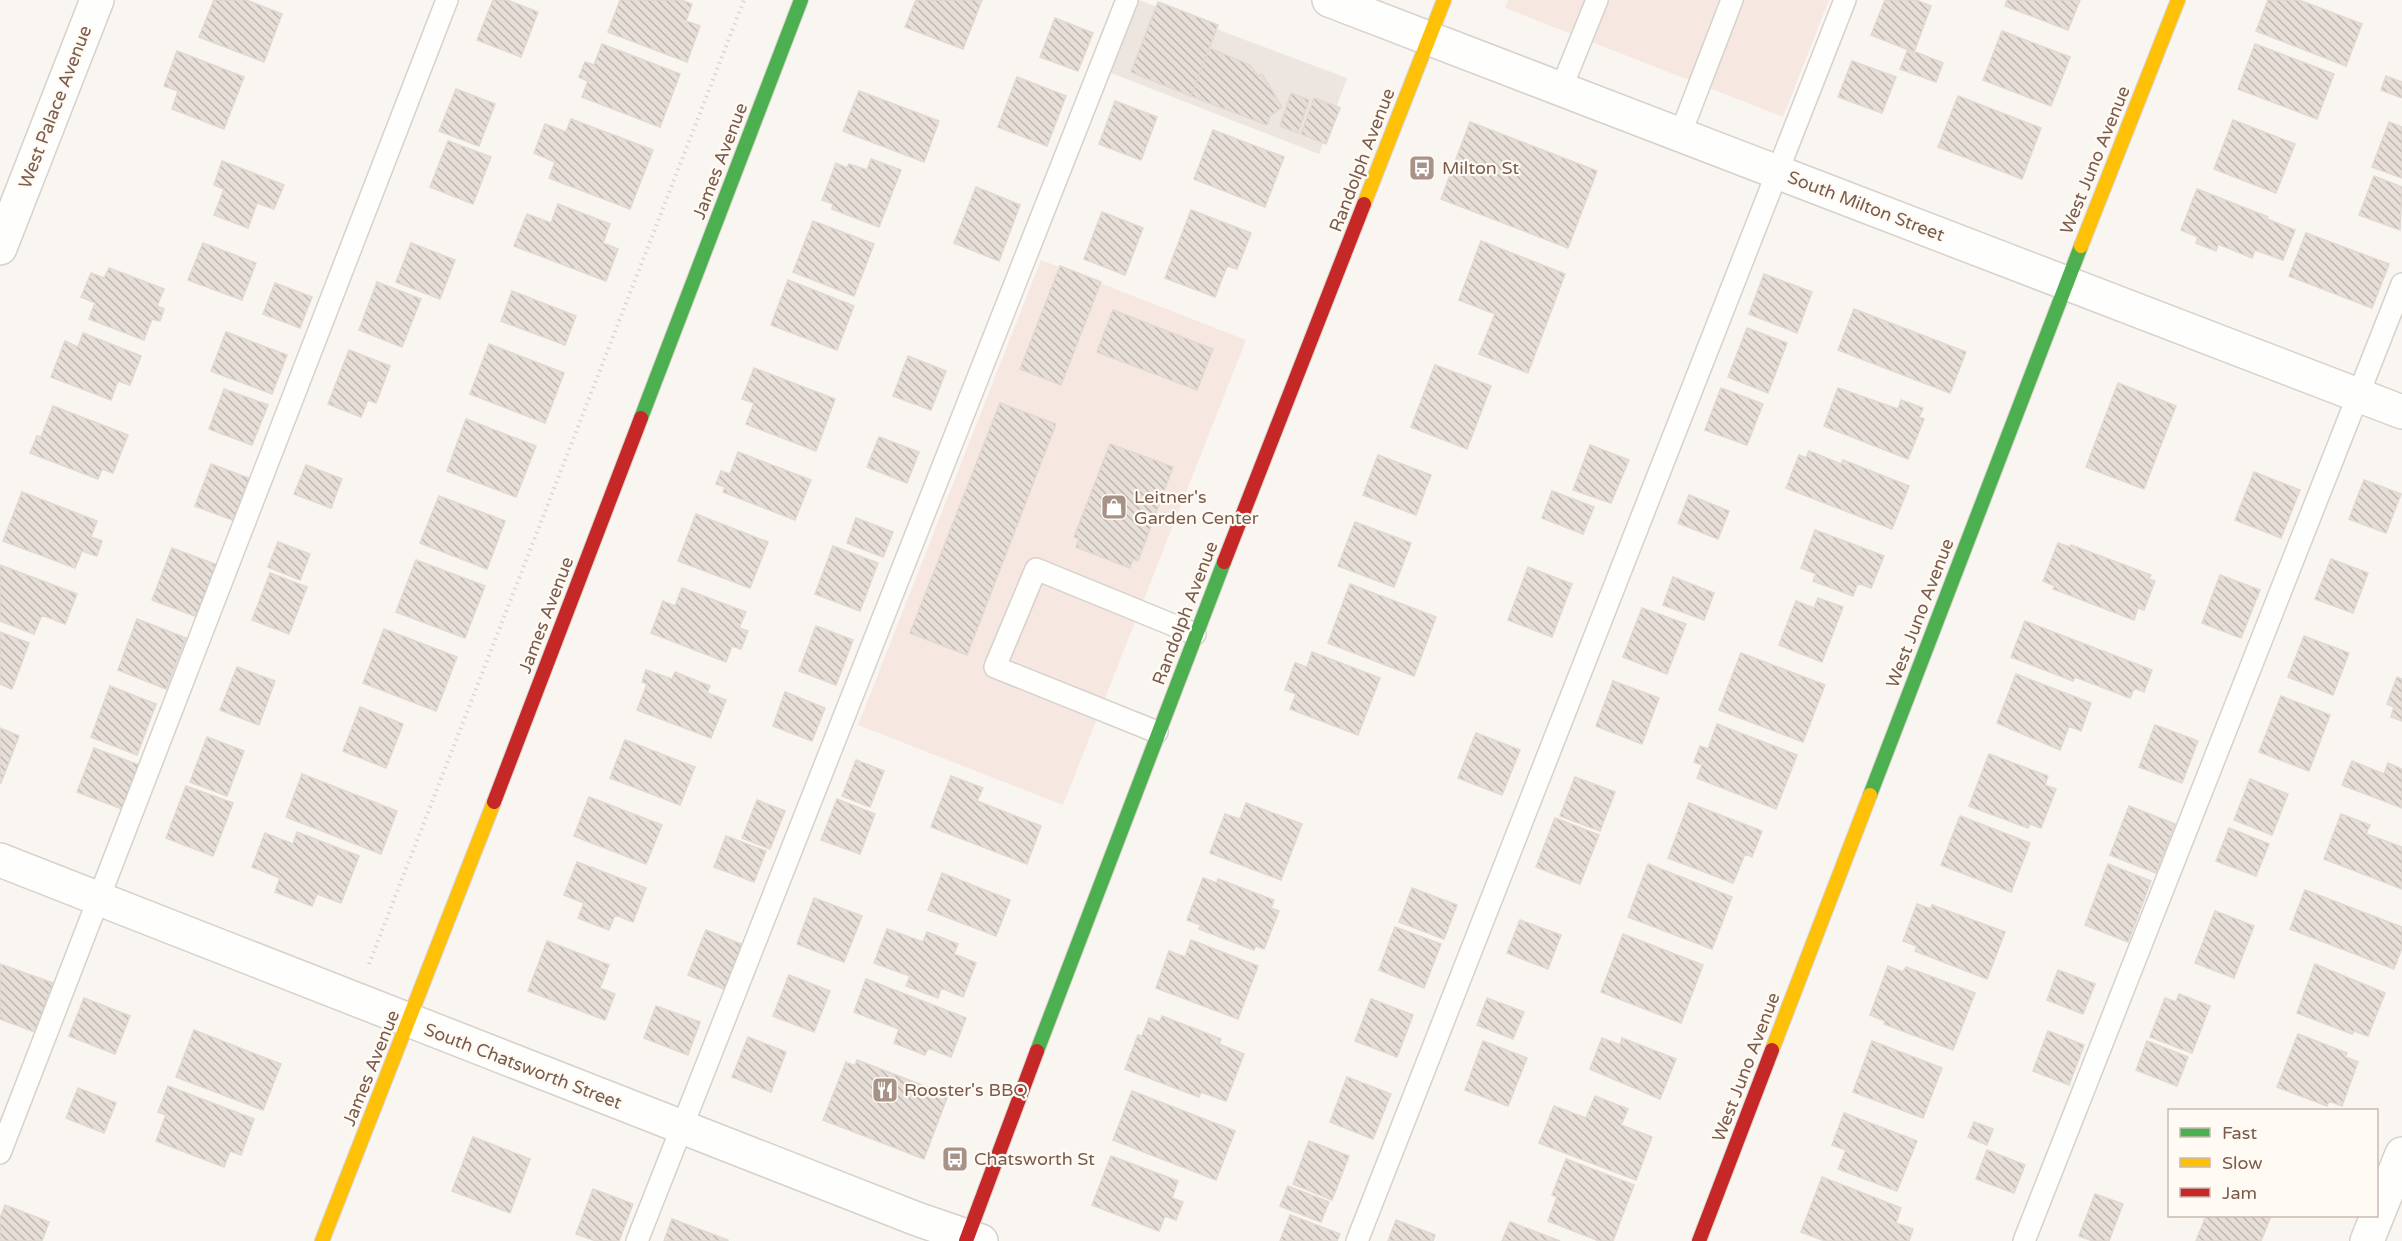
<svg xmlns="http://www.w3.org/2000/svg" width="2402" height="1241" font-family="'Varela Round',sans-serif">
<style>
.commercial{fill:#f6e8e1}
.industrial{fill:#ede5e0}
.building{fill:url(#building-back-hatch);stroke:#e2d8d2;stroke-width:1.5}
.lines{fill:none;stroke-linecap:round;stroke-linejoin:round}
.lane-casing{stroke:#d7d1cb;stroke-width:24}
.street-casing{stroke:#d7d1cb;stroke-width:36}
.fast-casing{stroke:#d9d2cb;stroke-width:16}
.slow-casing{stroke:#d9d2cb;stroke-width:16}
.jam-casing{stroke:#d9d2cb;stroke-width:16}
.path{stroke:#dcd5d0;stroke-width:4;stroke-dasharray:1.5 4.5;stroke-linecap:butt}
.lane{stroke:#fefefd;stroke-width:21}
.street{stroke:#fefefd;stroke-width:33}
.fast{stroke:#4caf50;stroke-width:14}
.slow{stroke:#ffc107;stroke-width:14}
.jam{stroke:#c62828;stroke-width:14}
.labels{text-anchor:middle;stroke-width:4.5;stroke-linejoin:round;paint-order:stroke}
.street-label{font-size:18px;fill:#7a5c4d;stroke:#fffaf3}
.poi-label{font-size:18px;fill:#7a5c4d;stroke:#fffaf3;text-anchor:start}
</style>
<defs>
<pattern id="building-back-hatch" width="6" height="6" patternUnits="userSpaceOnUse" patternTransform="scale(1.5)"><rect width="6" height="6" fill="#e6ded7"/><path d="M-1 5l2 2M0 0l6 6M5-1l2 2" fill="none" stroke="#bfb7b1"/></pattern>
</defs>
<rect width="100%" height="100%" fill="#f9f5f0"/>
<path class="commercial" d="M1508,0H1829L1783,117L1505,8Z
M1041,260L1246,340L1063,805L858,725Z"/>
<path class="industrial" d="M1139,0L1347,78L1319,154L1111,73Z"/>
<path class="building" d="M214,0H246L282,14L264,62L199,37Z
M493,0H507L538,12L521,57L477,40Z
M620,0H681L692,4L686,21L700,26L687,62L608,32Z
M916,0H982L963,49L905,27Z
M1885,0H1916L1931,6L1914,52L1871,35Z
M2007,0H2080L2068,30L2005,6Z
M2268,0H2299L2362,24L2346,66L2256,31Z
M1158,2L1218,25L1191,96L1131,72Z
M1055,18L1093,33L1078,71L1040,57Z
M2002,31L2070,57L2051,106L1983,80Z
M602,44L680,74L660,127L582,97L588,81L579,77L585,62L594,65Z
M2255,44L2334,74L2317,119L2238,89Z
M1209,48L1250,65L1258,76L1262,74L1282,107L1270,116L1267,125L1191,96Z
M1908,49L1943,63L1936,82L1900,69Z
M177,51L244,77L224,129L172,109L178,91L164,86Z
M1852,61L1896,77L1882,113L1838,97Z
M2386,76L2402,82V98L2381,90Z
M1017,77L1066,96L1047,146L998,127Z
M456,89L495,104L479,146L439,131Z
M859,91L939,121L924,162L843,131Z
M1291,93L1309,100L1298,133L1280,126Z
M1958,96L2041,128L2022,179L1938,147Z
M1314,98L1340,108L1326,144L1301,134Z
M1115,101L1157,117L1141,160L1099,144Z
M571,119L653,150L630,209L549,178L555,162L534,153L545,124L566,132Z
M2233,120L2295,144L2276,193L2214,169Z
M1470,122L1597,171L1568,248L1441,199Z
M2389,122L2402,127V178L2372,167Z
M1213,130L1284,157L1265,207L1194,179Z
M448,141L491,157L473,204L430,187Z
M871,159L901,170L879,227L832,209L833,204L822,200L836,163L847,168L849,164L867,170Z
M222,161L284,185L274,209L257,203L248,228L214,215L224,189L214,185Z
M2374,176L2402,187L2400,230L2359,215Z
M976,187L1020,205L999,261L954,243Z
M2197,189L2268,217L2267,219L2295,230L2283,260L2255,250L2252,258L2218,244L2216,251L2196,243L2198,237L2181,230Z
M558,204L610,224L603,243L618,249L606,281L514,246L527,214L551,223Z
M1191,210L1251,233L1237,269L1227,266L1215,297L1165,278Z
M1102,212L1143,228L1125,275L1084,259Z
M813,221L874,244L854,296L793,272Z
M2306,233L2389,264L2372,308L2289,276Z
M1481,241L1565,274L1528,373L1479,354L1495,314L1459,300Z
M203,243L256,263L242,300L188,280Z
M411,243L455,260L440,299L396,282Z
M1060,266L1101,282L1061,385L1020,369Z
M109,268L164,289L157,306L164,309L160,321L152,319L144,340L89,319L95,303L81,297L91,273L104,278Z
M1764,274L1812,292L1797,333L1749,314Z
M788,280L854,306L837,350L771,325Z
M377,282L421,299L402,347L359,330Z
M275,283L312,297L300,328L263,314Z
M512,291L576,316L565,345L501,321Z
M1854,309L1966,352L1950,393L1838,350Z
M1113,310L1213,349L1197,390L1097,352Z
M1747,328L1787,343L1768,393L1728,377Z
M226,332L287,355L272,394L211,371Z
M83,333L141,356L130,385L118,381L111,400L51,377L65,341L78,347Z
M489,344L564,373L545,423L470,394Z
M349,350L390,366L376,403L368,400L361,417L328,404Z
M908,356L946,371L931,410L893,396Z
M1435,365L1491,386L1467,449L1411,427Z
M754,368L835,399L816,451L746,424L754,403L742,399Z
M2118,383L2176,406L2144,489L2086,467Z
M1721,388L1763,404L1747,445L1705,430Z
M1838,388L1898,409L1901,400L1923,408L1919,417L1924,419L1908,459L1824,426Z
M224,389L268,405L252,445L209,429Z
M1000,403L1056,424L967,655L910,633Z
M53,406L128,435L113,473L102,469L98,479L30,453L37,436L41,437Z
M466,419L536,446L516,497L447,471Z
M879,437L919,452L907,483L867,467Z
M1110,444L1173,467L1138,561L1133,559L1130,568L1076,547L1079,539L1074,537Z
M1590,445L1629,460L1611,503L1573,490Z
M1809,451L1841,464L1843,460L1909,486L1892,529L1786,488L1799,455L1806,458Z
M738,452L811,480L795,520L723,492L725,487L716,484L721,471L730,474Z
M1378,455L1431,475L1416,515L1363,495Z
M211,464L251,479L235,521L195,506Z
M306,465L342,479L331,508L294,494Z
M2254,472L2300,490L2281,538L2235,520Z
M2364,480L2401,494L2386,533L2349,519Z
M1552,491L1594,507L1583,534L1542,518Z
M22,492L97,521L91,537L102,541L97,556L82,551L75,568L3,541Z
M1689,495L1729,511L1718,539L1678,523Z
M439,496L505,521L487,569L420,543Z
M696,514L768,542L750,588L678,561Z
M856,518L893,532L883,557L847,543Z
M1355,522L1411,543L1394,587L1338,566Z
M1815,530L1884,556L1871,588L1858,583L1853,596L1813,581L1816,574L1801,568Z
M278,542L310,554L300,580L268,567Z
M2058,543L2070,547L2071,545L2151,575L2149,579L2155,581L2144,610L2138,608L2134,620L2053,589L2055,586L2043,581Z
M833,546L878,563L860,611L815,594Z
M172,548L220,566L200,618L152,600Z
M2331,559L2368,573L2353,613L2315,599Z
M416,560L485,586L465,638L396,612Z
M0,565L77,594L65,624L42,615L34,634L0,621Z
M1528,567L1572,584L1552,637L1508,620Z
M270,573L307,587L289,634L252,620Z
M2220,575L2260,590L2241,638L2202,623Z
M1673,577L1714,593L1704,620L1663,605Z
M1350,584L1436,617L1414,676L1328,643Z
M682,588L746,612L739,628L748,631L741,649L732,646L726,662L651,633L663,601L675,606Z
M1818,598L1843,607L1822,662L1779,645L1796,601L1814,608Z
M1642,608L1686,624L1667,674L1623,657Z
M137,619L186,638L166,689L118,670Z
M2025,621L2152,670L2144,692L2134,688L2130,698L2075,677L2073,681L2011,657Z
M816,626L853,640L836,685L799,671Z
M384,629L457,657L436,711L363,683Z
M0,632L29,643L12,689L0,684Z
M2304,636L2349,653L2333,695L2288,677Z
M1312,652L1380,678L1358,735L1290,709L1296,694L1285,690L1295,663L1307,667Z
M1741,653L1825,685L1803,742L1719,710Z
M237,667L275,681L259,725L220,710Z
M646,670L672,679L675,672L710,686L707,693L726,700L711,738L637,710L647,684L642,682Z
M2016,674L2091,703L2081,731L2069,726L2060,750L1997,723Z
M2397,677L2402,679V721L2391,717L2394,707L2387,704Z
M1613,681L1659,698L1642,744L1596,726Z
M110,686L156,704L137,755L91,737Z
M785,692L825,708L812,741L773,726Z
M2281,696L2330,715L2309,771L2259,752Z
M360,707L403,724L386,768L343,751Z
M1717,724L1797,755L1776,809L1697,778L1702,765L1694,762L1700,746L1708,749Z
M2155,725L2198,741L2182,783L2139,767Z
M0,728L19,736L1,783H0Z
M1476,733L1520,750L1502,795L1458,778Z
M207,737L244,751L227,796L190,782Z
M625,740L695,767L680,805L610,778Z
M94,748L139,765L122,809L77,792Z
M1989,754L2048,776L2045,785L2056,789L2041,828L2030,824L2028,828L1969,806Z
M856,760L884,771L870,807L842,796Z
M2352,761L2384,774L2388,763L2402,769V808L2342,785Z
M302,774L397,811L381,854L286,817Z
M951,776L983,788L977,801L1041,826L1027,864L931,827Z
M1575,777L1615,792L1600,831L1560,816Z
M2250,779L2288,794L2272,835L2234,820Z
M186,786L233,803L213,856L166,838Z
M589,797L662,825L646,864L574,836Z
M837,799L875,814L860,854L821,840Z
M757,800L785,811L770,849L742,838Z
M1246,803L1302,824L1281,880L1210,853L1225,814L1240,819Z
M1689,803L1762,831L1752,857L1745,854L1733,883L1668,858Z
M2129,806L2175,824L2156,873L2110,855Z
M2341,814L2370,825L2366,834L2402,847V889L2324,859Z
M1960,816L2030,843L2011,892L1941,865Z
M1555,818L1599,835L1580,884L1536,867Z
M2229,828L2269,844L2256,876L2216,861Z
M297,832L359,856L341,903L317,894L312,906L275,892L280,878L252,867L265,833L293,844Z
M726,836L766,851L754,882L714,867Z
M577,862L646,888L633,922L615,915L609,930L578,918L584,903L564,895Z
M1648,864L1732,897L1712,949L1628,917Z
M2108,864L2151,881L2128,942L2085,925Z
M942,873L1010,900L996,936L928,910Z
M1203,878L1217,883L1218,879L1274,900L1271,908L1279,911L1264,949L1256,946L1254,950L1199,929L1201,925L1187,920Z
M1412,888L1457,905L1444,939L1399,922Z
M2305,890L2402,927V948L2394,969L2290,929Z
M814,898L862,916L844,962L797,944Z
M1917,904L1931,909L1932,905L2005,932L1987,979L1915,951L1917,946L1903,941Z
M2215,911L2254,926L2234,978L2195,963Z
M1520,920L1561,935L1548,969L1507,953Z
M1395,927L1441,944L1424,988L1379,970Z
M887,929L923,942L927,932L958,944L954,954L976,963L963,997L941,988L938,998L906,986L910,976L874,963Z
M706,930L746,946L729,991L688,975Z
M1623,934L1703,965L1681,1023L1601,992Z
M1191,940L1258,966L1238,1019L1156,988L1169,951L1185,957Z
M547,941L609,965L600,988L615,994L605,1020L528,991Z
M0,964L53,983L35,1032L0,1019Z
M2315,964L2385,993L2368,1036L2354,1031L2352,1034L2297,1013Z
M1888,966L1903,972L1906,967L1975,993L1953,1050L1884,1024L1885,1021L1870,1015Z
M2058,970L2095,984L2083,1014L2047,1000Z
M789,975L830,991L814,1032L773,1016Z
M866,979L966,1018L951,1057L928,1048L925,1055L894,1043L899,1029L854,1012Z
M2179,994L2210,1006L2192,1053L2150,1037L2165,998L2176,1002Z
M84,998L130,1016L115,1054L69,1036Z
M1487,998L1524,1012L1513,1039L1477,1025Z
M1371,999L1413,1015L1397,1057L1355,1041Z
M656,1006L700,1022L688,1055L644,1038Z
M1162,1016L1221,1039L1219,1044L1244,1054L1226,1101L1201,1092L1199,1097L1125,1069L1138,1035L1142,1036L1149,1018L1160,1022Z
M194,1030L281,1064L263,1110L176,1077Z
M2048,1031L2084,1045L2069,1085L2033,1071Z
M2298,1034L2347,1053L2345,1057L2358,1062L2342,1106L2329,1101L2327,1106L2277,1087Z
M748,1037L786,1052L771,1092L732,1077Z
M1602,1038L1620,1045L1622,1038L1676,1059L1660,1099L1590,1069Z
M1483,1041L1527,1058L1508,1106L1465,1090Z
M1872,1041L1942,1068L1923,1118L1853,1092Z
M2147,1041L2188,1057L2177,1086L2136,1070Z
M857,1060L948,1095L924,1159L823,1120L846,1062L855,1066Z
M1347,1077L1391,1094L1373,1139L1330,1122Z
M168,1086L254,1119L241,1155L230,1151L224,1167L156,1141L166,1115L158,1112Z
M78,1088L116,1103L104,1133L66,1118Z
M1132,1091L1235,1131L1216,1180L1113,1140Z
M1595,1096L1628,1109L1621,1125L1652,1137L1636,1180L1539,1143L1554,1106L1586,1118Z
M1844,1113L1917,1141L1897,1191L1838,1169L1846,1150L1832,1145Z
M1974,1122L1993,1129L1987,1145L1968,1137Z
M473,1137L530,1159L510,1213L452,1191Z
M1309,1141L1349,1156L1332,1200L1293,1184Z
M1987,1150L2025,1165L2014,1193L1976,1179Z
M1111,1156L1178,1181L1172,1198L1183,1202L1176,1220L1165,1216L1159,1231L1092,1205Z
M1566,1159L1634,1185L1613,1241H1599L1548,1221L1557,1197L1552,1195Z
M1822,1177L1901,1208L1896,1223L1913,1229L1909,1241H1825L1801,1232Z
M1288,1186L1329,1202L1321,1222L1280,1206Z
M593,1189L633,1204L619,1241H596L576,1234Z
M2095,1194L2123,1204L2109,1241H2093L2079,1236Z
M5,1205L49,1222L42,1241H0V1218Z
M1290,1215L1340,1234L1337,1241H1280Z
M2206,1216H2271L2261,1241H2196Z
M672,1219L728,1240L727,1241H664Z
M1396,1220L1435,1235L1433,1241H1388Z
M1510,1222L1560,1241H1502Z"/>
<g class="lines">
<defs>
<path id="lane" d="M1561,89L1597,0
M1680,135L1732,0
M1157,732L995,667L1036,569L1195,634
M0,1153L447,0
M637,1241L1127,0
M1357,1241L1845,0
M2024,1241L2402,284"/>
<path id="street" d="M1329,0L2402,412
M0,248L97,0
M0,860L917,1219L981,1241
M2367,1241L2402,1154"/>
<path id="fast" d="M641,418L801,0
M1870,795L2081,246
M1037,1051L1224,562"/>
<path id="slow" d="M1364,204L1444,0
M2081,246L2178,0
M1772,1050L1870,795
M322,1241L494,802"/>
<path id="jam" d="M1224,562L1364,204
M494,802L641,418
M966,1241L1037,1051
M1699,1241L1772,1050"/>
</defs>
<use href="#lane" class="lane-casing"/>
<use href="#street" class="street-casing"/>
<use href="#fast" class="fast-casing"/>
<use href="#slow" class="slow-casing"/>
<use href="#jam" class="jam-casing"/>
<path class="path" d="M369,964L744,0"/>
<use href="#lane" class="lane"/>
<use href="#street" class="street"/>
<use href="#fast" class="fast"/>
<use href="#slow" class="slow"/>
<use href="#jam" class="jam"/>
</g>
<defs>
<symbol id="bus-square" viewBox="-11 -11 22 22"><rect x="-9" y="-9" width="18" height="18" rx="4" fill="#a69286" stroke="#fffaf3"/><path d="M-5-6H5V4H4V6H2V4H-2V6H-4V4H-5ZM-3.5-4V0h7V-4ZM-3.5 1.2v1.5H-2V1.2ZM2 1.2v1.5H3.5V1.2Z" fill="#fff"/></symbol>
<symbol id="shop-square" viewBox="-11 -11 22 22"><rect x="-9" y="-9" width="18" height="18" rx="4" fill="#a69286" stroke="#fffaf3"/><path d="M-5-2.5h2.3a2.7 3.5 0 0 1 5.4 0H5L5.5 6h-11ZM-1.5-2.5h3a1.5 2.3 0 0 0-3 0Z" fill="#fff"/></symbol>
<symbol id="restaurant-square" viewBox="-11 -11 22 22"><rect x="-9" y="-9" width="18" height="18" rx="4" fill="#a69286" stroke="#fffaf3"/><path d="M-5-6h1v4h1v-4h1v4h1v-4h1v5L-1.5 .5V6h-2V.5L-5-1ZM5-6V6H3V1.5H1.5Q1.5-4 5-6Z" fill="#fff"/></symbol>
</defs>
<g fill-rule="evenodd">
<use href="#bus-square" x="1407" y="153" width="30" height="30"/>
<use href="#shop-square" x="1099" y="492" width="30" height="30"/>
<use href="#restaurant-square" x="870" y="1075" width="30" height="30"/>
<use href="#bus-square" x="940" y="1144" width="30" height="30"/>
</g>
<g class="labels">
<g class="street-label">
<text transform="translate(55 107) rotate(-69)" y="6">West Palace Avenue</text>
<text transform="translate(1362 160) rotate(-69)" y="6">Randolph Avenue</text>
<text transform="translate(2095 160) rotate(-68)" y="6">West Juno Avenue</text>
<text transform="translate(720 161) rotate(-69)" y="6">James Avenue</text>
<text transform="translate(1866 206) rotate(21)" y="6">South Milton Street</text>
<text transform="translate(1185 613) rotate(-69)" y="6">Randolph Avenue</text>
<text transform="translate(1920 613) rotate(-69)" y="6">West Juno Avenue</text>
<text transform="translate(546 615) rotate(-69)" y="6">James Avenue</text>
<text transform="translate(523 1066) rotate(21)" y="6">South Chatsworth Street</text>
<text transform="translate(1746 1067) rotate(-69)" y="6">West Juno Avenue</text>
<text transform="translate(371 1068) rotate(-68)" y="6">James Avenue</text>
</g>
<g class="poi-label">
<text x="1442" y="174">Milton St</text>
<text x="1134" y="503">Leitner's<tspan x="1134" dy="21">Garden Center</tspan></text>
<text x="904" y="1096">Rooster's BBQ</text>
<text x="974" y="1165">Chatsworth St</text>
</g>
</g>
<rect x="2168" y="1109" width="210" height="108" fill="#fffaf3" stroke="#cabbb1" stroke-width="1.5"/>
<rect x="2180" y="1128" width="30" height="9" fill="#4caf50" stroke="#cabbb1" stroke-width="1.5"/>
<text x="2222" y="1139" font-size="18" fill="#7a5c4d">Fast</text>
<rect x="2180" y="1158" width="30" height="9" fill="#ffc107" stroke="#cabbb1" stroke-width="1.5"/>
<text x="2222" y="1169" font-size="18" fill="#7a5c4d">Slow</text>
<rect x="2180" y="1188" width="30" height="9" fill="#c62828" stroke="#cabbb1" stroke-width="1.5"/>
<text x="2222" y="1199" font-size="18" fill="#7a5c4d">Jam</text>
</svg>
